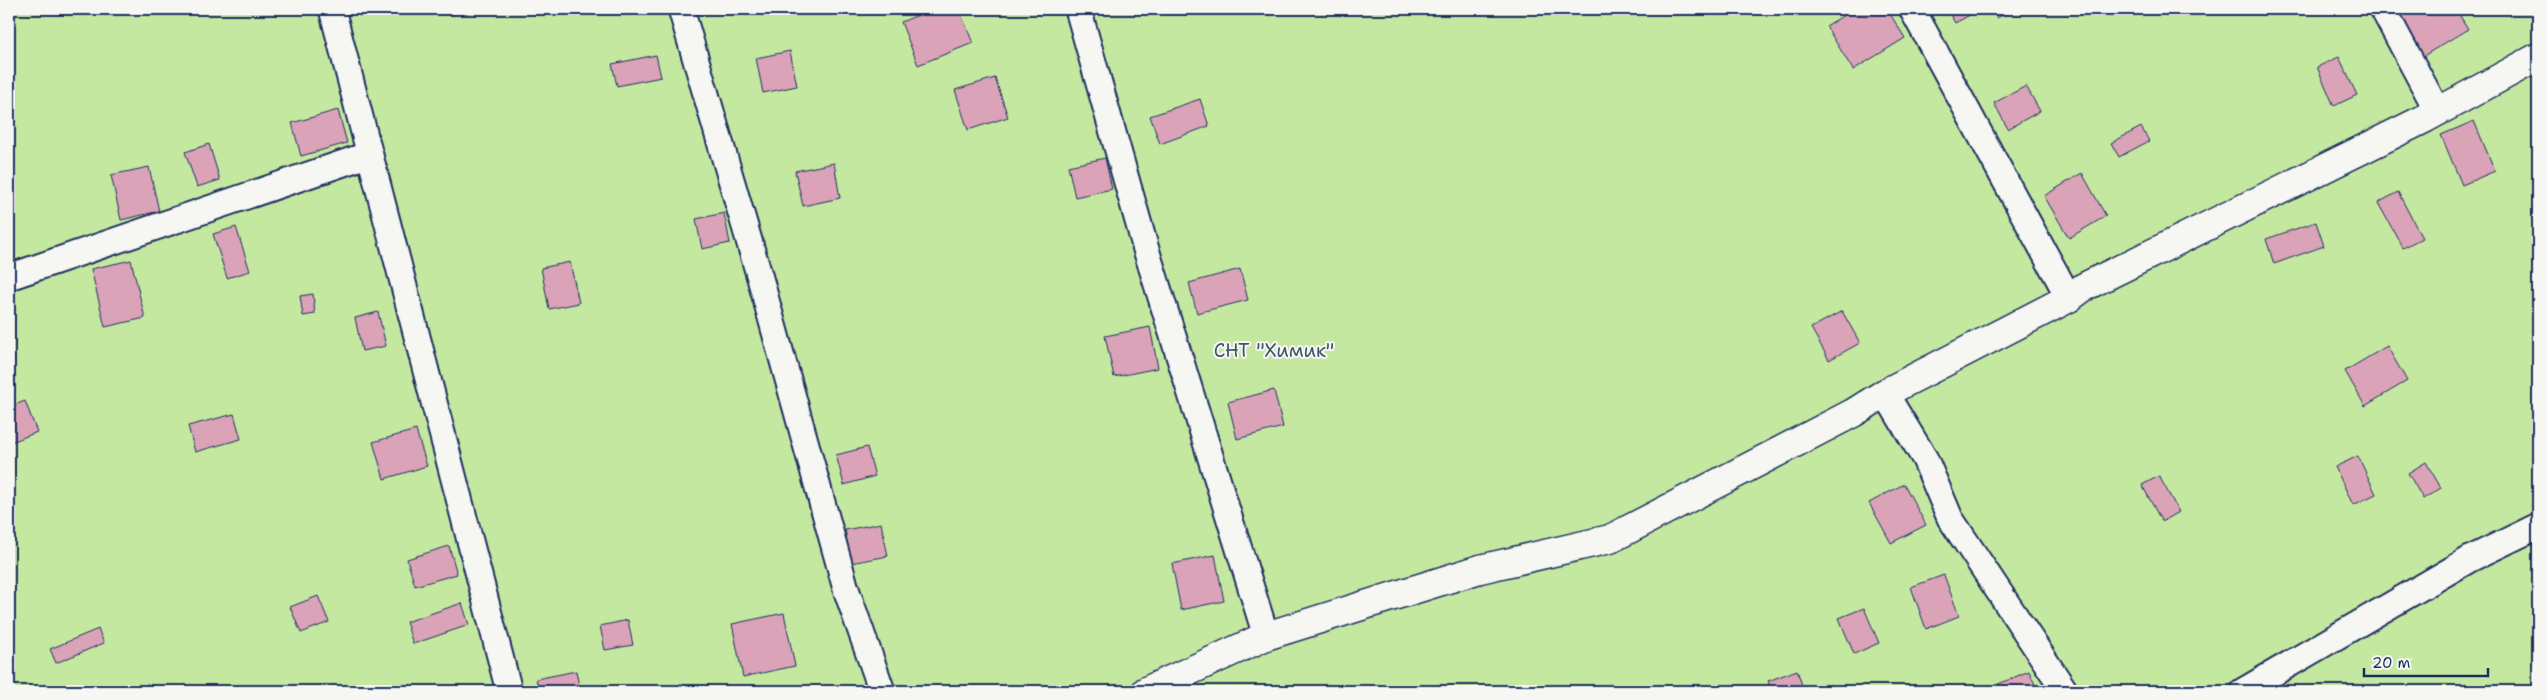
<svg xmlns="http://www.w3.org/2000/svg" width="2547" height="700" font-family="'Shantell Sans',sans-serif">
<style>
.green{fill:#c5e8a1;stroke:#708c80}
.building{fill:#daa3b7;stroke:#1b2f5e}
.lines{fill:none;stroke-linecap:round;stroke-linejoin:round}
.lane-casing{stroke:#1b2f5e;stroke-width:29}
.street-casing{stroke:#1b2f5e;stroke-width:31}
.lane{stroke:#f6f6f2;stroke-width:25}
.street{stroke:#f6f6f2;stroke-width:28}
.labels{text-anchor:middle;stroke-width:4;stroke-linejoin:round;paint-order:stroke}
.park-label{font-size:19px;fill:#3d546b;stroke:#f6f6f2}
</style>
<rect width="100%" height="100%" fill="#f0e5e6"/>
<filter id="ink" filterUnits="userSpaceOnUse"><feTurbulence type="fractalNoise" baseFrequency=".02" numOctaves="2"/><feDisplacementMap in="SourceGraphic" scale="10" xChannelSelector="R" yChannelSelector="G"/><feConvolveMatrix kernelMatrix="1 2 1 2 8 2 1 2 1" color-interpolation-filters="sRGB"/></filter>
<g filter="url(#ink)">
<path class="green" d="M9,9H2538V691H9Z"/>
<path class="building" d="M446,9H479L448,15Z
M933,9H959L973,43L918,65L901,22Z
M1854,9H1887L1905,38L1853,70L1826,26Z
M1947,9H1981L1955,23Z
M1992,9H2016L1997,18Z
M2396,9H2456L2468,29L2420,58Z
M790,51L797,86L763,93L756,58Z
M656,55L661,77L617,86L612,64Z
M2339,57L2357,95L2334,106L2317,67Z
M995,78L1008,117L968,130L955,90Z
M2026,86L2040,111L2008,129L1994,103Z
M1200,99L1209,126L1160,144L1150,116Z
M338,110L347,143L301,156L292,123Z
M2474,121L2495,171L2462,185L2441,135Z
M2141,127L2149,141L2119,157L2111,143Z
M209,144L220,180L197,187L185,152Z
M1105,158L1112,189L1075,197L1068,166Z
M834,163L840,198L803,206L795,171Z
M149,167L159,211L121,220L111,175Z
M2082,173L2106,216L2069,238L2044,196Z
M2398,192L2422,238L2403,248L2378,203Z
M724,213L730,243L702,249L696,219Z
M2316,222L2324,246L2274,264L2266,239Z
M236,227L250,271L227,278L213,234Z
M131,260L145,318L105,327L91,269Z
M570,262L579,303L549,309L541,268Z
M1240,269L1248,300L1197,313L1189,283Z
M313,294L315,314L303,316L300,296Z
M1842,311L1860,343L1829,360L1811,328Z
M378,312L386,346L362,351L355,318Z
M1150,327L1158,368L1114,377L1105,336Z
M9,345L14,361L9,363Z
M2387,346L2407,381L2365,406L2345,371Z
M1274,390L1283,427L1237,439L1228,402Z
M25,401L37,432L9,443V407Z
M234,414L241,439L195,452L188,426Z
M416,430L427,466L384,479L373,442Z
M867,447L875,476L844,485L836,455Z
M2358,456L2376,494L2353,505L2335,467Z
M2426,462L2441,488L2423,499L2408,473Z
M2159,476L2179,512L2162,522L2142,485Z
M1904,484L1926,525L1891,543L1869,503Z
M881,523L888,556L851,563L845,530Z
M449,546L457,574L415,586L407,559Z
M1215,555L1224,601L1181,610L1172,564Z
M1944,575L1959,616L1926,629L1911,587Z
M318,596L329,622L301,633L290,607Z
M462,603L469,625L413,644L406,622Z
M1864,608L1879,643L1854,654L1839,618Z
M784,613L795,666L743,677L732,624Z
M628,620L633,645L605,650L600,626Z
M98,629L104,643L56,663L50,649Z
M1797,670L1804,691H1772L1768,681Z
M576,671L580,691H539L536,679Z
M2029,671L2038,691H1982Z"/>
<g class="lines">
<defs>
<path id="lane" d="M332,9L509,691
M681,9L760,278L846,589L882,691
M1078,9L1145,246L1266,636
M1912,9L2069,298
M2383,9L2438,112
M9,277L370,154
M1885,393L1925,459L1950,518L2065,691
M2243,691L2470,559L2538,526"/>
<path id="street" d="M1146,691L1266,636L1480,569L1610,539L1853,413L1885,393L2069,298L2084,287L2426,118L2538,57"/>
</defs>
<use href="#lane" class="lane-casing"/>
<use href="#street" class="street-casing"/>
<use href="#lane" class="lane"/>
<use href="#street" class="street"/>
</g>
</g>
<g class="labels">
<g class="park-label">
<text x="1274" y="357">СНТ "Химик"</text>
</g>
</g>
<rect width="2547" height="700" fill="none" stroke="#f6f6f2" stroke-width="30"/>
<rect x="15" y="15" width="2517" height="670" fill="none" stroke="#1b2f5e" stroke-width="2" filter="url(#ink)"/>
<path d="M2364 668v8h124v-8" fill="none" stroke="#1b2f5e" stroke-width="2.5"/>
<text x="2372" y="668" font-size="15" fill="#1b2f5e" stroke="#f6f6f2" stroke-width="4" paint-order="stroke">20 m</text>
</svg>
